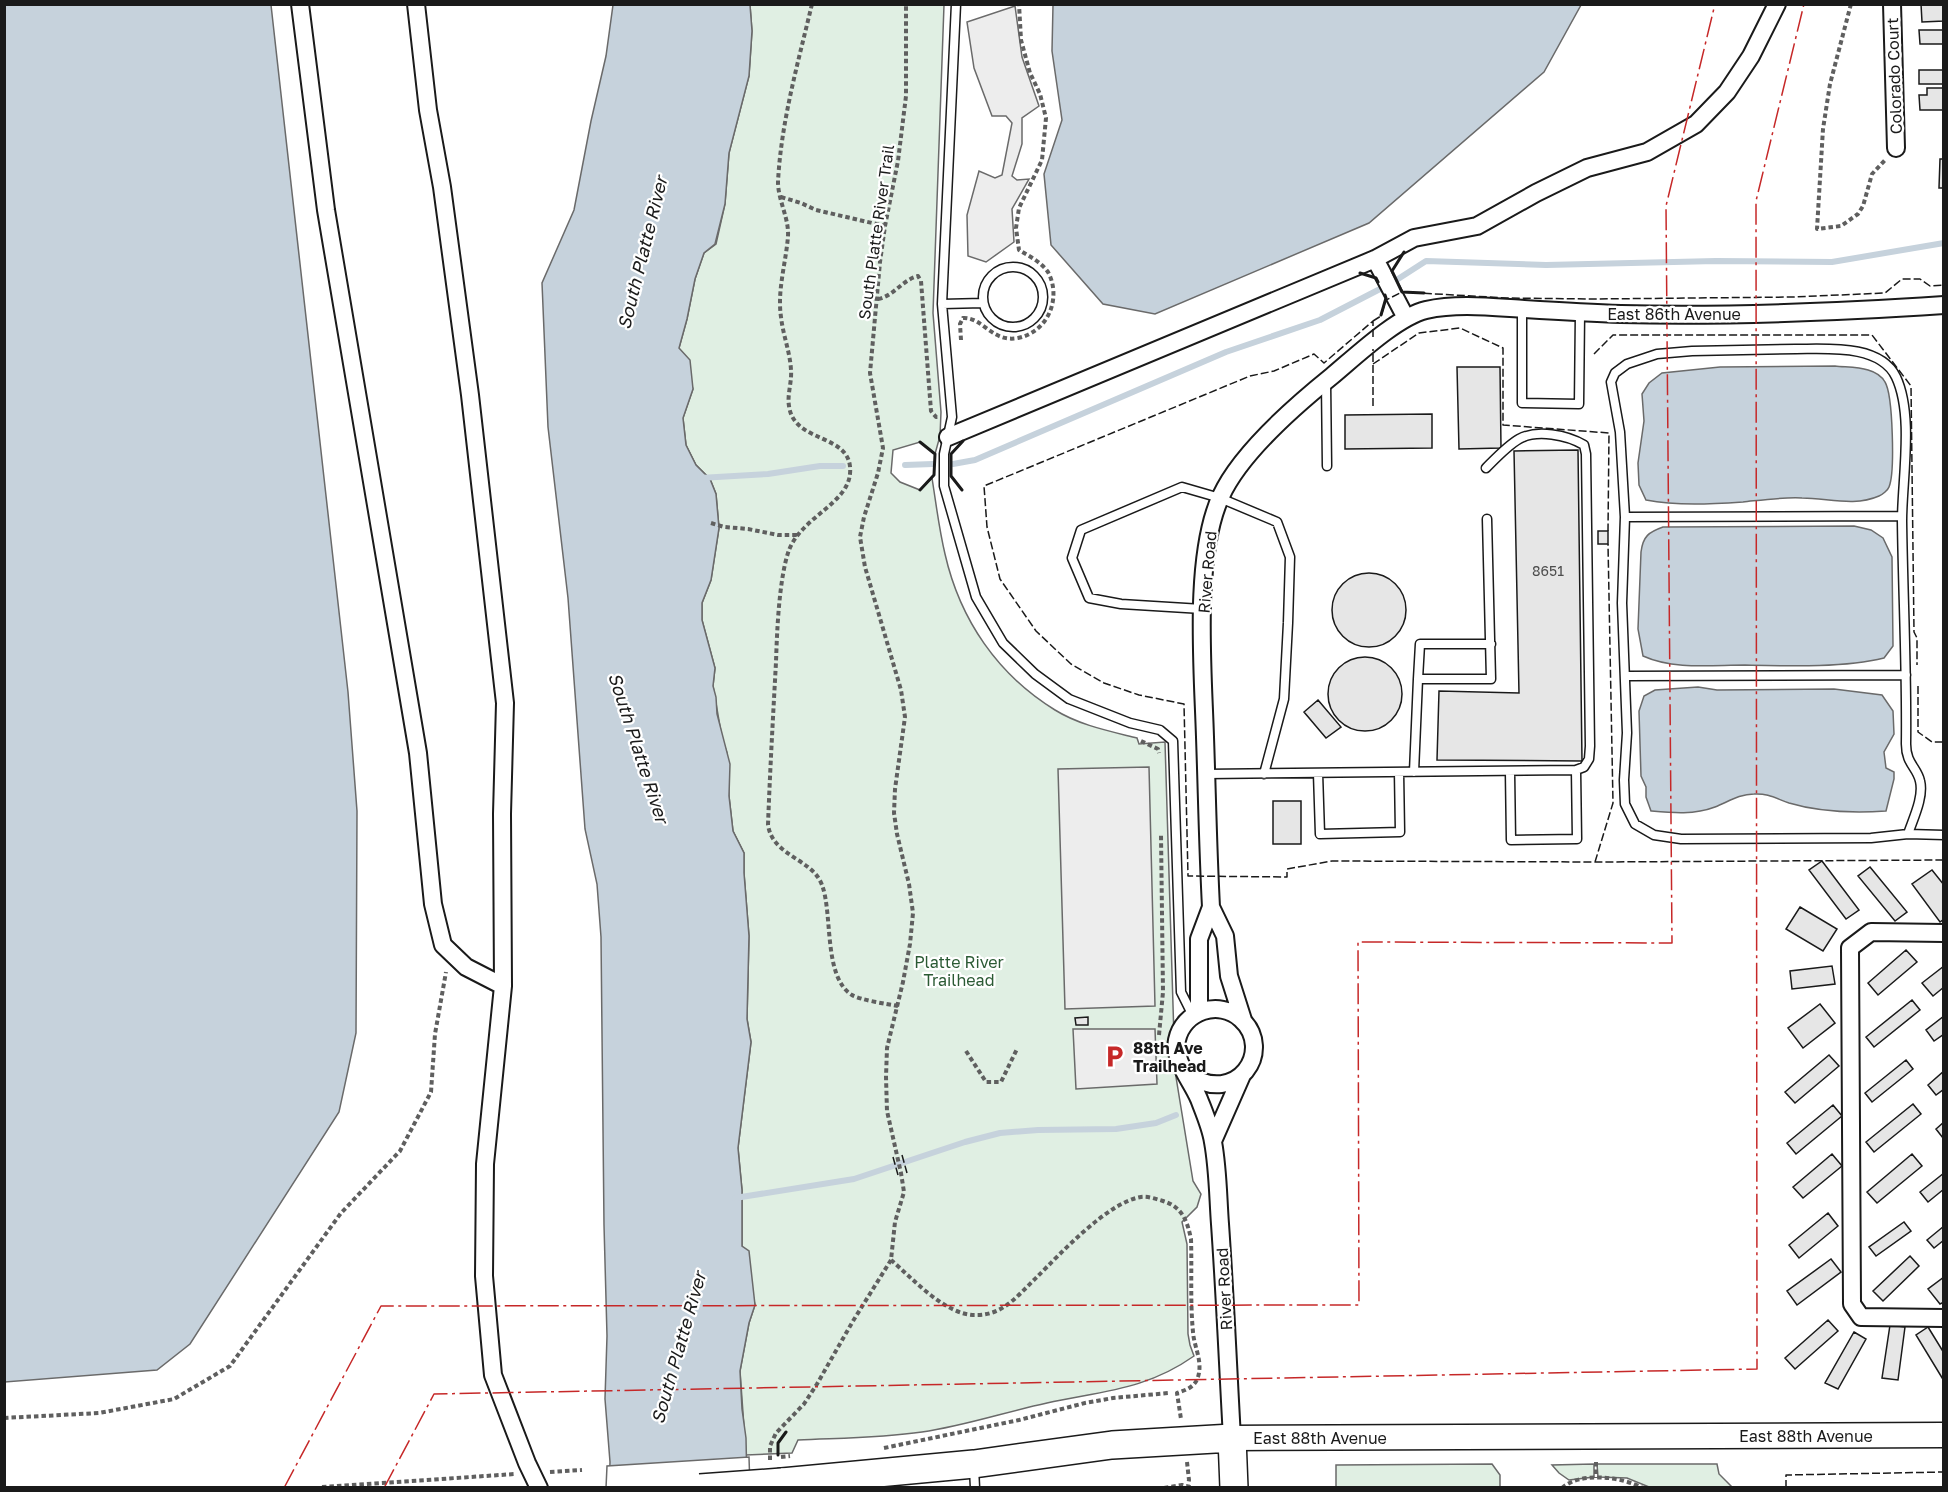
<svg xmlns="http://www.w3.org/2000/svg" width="1948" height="1492" font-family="'Golos Text',sans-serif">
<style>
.green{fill:#e0efe3;stroke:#6a6a6a;stroke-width:1.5}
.parking{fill:#ededed;stroke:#6a6a6a;stroke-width:1.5}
.water{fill:#c6d2dc;stroke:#6a6a6a;stroke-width:1.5}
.pier{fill:#fff;stroke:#6a6a6a;stroke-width:1.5}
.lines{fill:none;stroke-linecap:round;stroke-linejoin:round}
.stream{stroke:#c6d2dc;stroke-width:6}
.building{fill:#e6e6e6;stroke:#1a1a1a;stroke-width:1.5}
.lane-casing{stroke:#1a1a1a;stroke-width:11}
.street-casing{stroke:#1a1a1a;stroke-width:20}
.secondary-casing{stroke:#1a1a1a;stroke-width:27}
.primary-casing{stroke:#1a1a1a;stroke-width:30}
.path{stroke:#5f5f5f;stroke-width:4;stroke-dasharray:4.5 3;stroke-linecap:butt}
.lane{stroke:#fff;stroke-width:8}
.street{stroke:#fff;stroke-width:16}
.secondary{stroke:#fff;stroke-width:24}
.primary{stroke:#fff;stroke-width:27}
.primary-bridge-casing{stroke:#1a1a1a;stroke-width:30;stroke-linecap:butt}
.primary-bridge{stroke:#fff;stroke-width:27}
.fence{stroke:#1a1a1a;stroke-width:1.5;stroke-dasharray:8 3;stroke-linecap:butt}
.wall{stroke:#1a1a1a;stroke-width:3}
.power{stroke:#c62828;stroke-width:1.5;stroke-dasharray:21 4.5 3 4.5;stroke-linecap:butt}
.labels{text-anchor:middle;stroke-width:4.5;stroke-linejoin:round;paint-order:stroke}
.number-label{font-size:14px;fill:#4d4d4d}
.street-label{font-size:16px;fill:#1a1a1a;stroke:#fff}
.park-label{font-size:16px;fill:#2b5a34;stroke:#fff}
.poi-label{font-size:16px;font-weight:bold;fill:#1a1a1a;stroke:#fff;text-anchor:start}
.water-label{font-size:18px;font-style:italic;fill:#1a1a1a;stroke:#fff}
</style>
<rect width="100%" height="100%" fill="#fff"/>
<path class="green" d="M750,5H944L933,313L941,412L940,436L935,454L920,442L893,450L891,473L900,482L920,490L932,478C936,503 939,529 945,554C960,620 998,675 1055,710C1079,725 1109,731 1137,738L1139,744L1165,742L1175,1071L1193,1181L1201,1194L1197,1207L1182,1222L1187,1244L1188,1334L1190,1345L1194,1356C1146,1390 1102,1391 1047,1403C1005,1412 964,1426 922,1432C881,1438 839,1438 798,1440L792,1453L746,1455L740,1371L749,1323L755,1305L742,1246V1190L738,1148L751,1042L747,1019L749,936L744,873V853L733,831L729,796L727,753L722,738L713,686L715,668L702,620V603L711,580L719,528L716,494L710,479L696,465L686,445L683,418L693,389L679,348L687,319L695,279L704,253L716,244L725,204L729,153L749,76L752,31Z
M1492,1464L1500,1475V1487H1336V1465Z
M1594,1464V1477L1569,1480L1559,1473L1552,1465Z
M1597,1464H1717L1719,1474L1732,1487H1649L1627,1478L1598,1477Z"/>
<path class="parking" d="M1015,6L1022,57L1039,106L1022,118V144L1012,176L1017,180L1029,179L1012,209L1014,242L986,262L968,256L967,215L979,171L995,178L1002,175L1012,123L1006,116H992L974,68L967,22Z
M1149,767L1155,1006L1065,1009L1058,769Z
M1073,1029H1155L1157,1084L1076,1089Z"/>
<path class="water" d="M5,4L271,5L348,692L357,811L356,1033L339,1112L190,1344L157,1370L5,1382Z
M613,5H750L752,31L749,76L729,153L725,204L715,244L704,253L695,279L687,319L679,348L690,360L693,389L683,418L686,445L696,465L710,479L716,494L719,528L711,580L702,603V620L715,668L713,686L716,697L717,714L730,764L729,796L733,831L744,853V873L749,936L747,1019L751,1042L738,1148L742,1190V1246L749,1251L755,1305L749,1323L740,1371L742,1409L746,1438L747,1487H609L610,1462L605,1399L607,1336L604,1225L601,937L597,884L585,829L568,598L548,427L542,283L574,210L591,121L606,56Z
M1053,5V4L1581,5L1544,72L1369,223L1155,314L1103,304L1051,245L1044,174L1062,120L1052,51Z
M1835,366C1852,368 1876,366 1885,382C1893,395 1895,473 1889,487C1888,490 1882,495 1879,496C1854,507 1828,498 1802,498C1782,497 1762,500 1743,502C1712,504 1677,506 1646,500L1639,485L1638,463L1644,421L1642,394L1649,383L1662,373L1720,367Z
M1854,526L1871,530L1883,538L1892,557L1893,646L1884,658C1844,668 1787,666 1745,665C1712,665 1674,670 1643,656L1638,629L1641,552C1643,536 1649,532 1663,527Z
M1698,687L1717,690L1834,689L1882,695L1893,711L1894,734L1884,752L1886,768L1894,772V779L1886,811C1855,813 1819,812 1789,803C1777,799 1768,793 1754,794C1739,794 1728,802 1715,807C1694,815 1673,813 1651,811L1646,797V787L1641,776L1639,711L1644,696L1655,690Z"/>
<path class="pier" d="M749,1457L750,1488H606L607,1466Z"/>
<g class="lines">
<path class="stream" d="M1398,279L1426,261L1546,265L1716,261L1832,262L1944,243
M953,464L975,460L1226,352L1320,320L1380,289
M905,465L933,464
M700,478L768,474L820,466H843
M735,1198L854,1179L965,1142L1000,1133L1038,1130L1116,1129L1156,1123L1176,1115"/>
</g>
<path class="building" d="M1921,4H1944V21L1922,22Z
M1919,30H1944V44H1920Z
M1919,70H1944V84H1919Z
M1927,88H1944V110H1920L1919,95H1927Z
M1940,159H1944V188H1939Z
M1457,367H1500L1501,448L1459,449Z
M1432,414V448L1345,449V415Z
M1578,450L1582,761L1437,760L1439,691L1519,693L1514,451Z
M1598,531H1608V544H1598Z
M1332 610a37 37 0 1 1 74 0a37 37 0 1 1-74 0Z
M1328 694a37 37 0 1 1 74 0a37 37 0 1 1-74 0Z
M1318,700L1341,727L1326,738L1304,712Z
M1273,801H1301V844H1273Z
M1822,861L1859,910L1846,919L1809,870Z
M1870,867L1907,912L1895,921L1858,876Z
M1932,870L1944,885V919L1940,922L1912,884Z
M1800,907L1837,929L1823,951L1786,929Z
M1906,950L1917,962L1878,995L1868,983Z
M1832,966L1835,984L1792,989L1790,971Z
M1944,966V987L1933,996L1922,983Z
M1912,1000L1920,1010L1874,1047L1866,1037Z
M1820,1004L1835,1023L1803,1048L1788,1028Z
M1944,1016V1034L1934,1041L1926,1030Z
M1088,1017V1025H1076L1075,1018Z
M1829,1055L1839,1066L1795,1103L1785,1092Z
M1906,1060L1913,1069L1872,1102L1865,1093Z
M1944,1071V1089L1936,1095L1928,1085Z
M1913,1104L1921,1114L1874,1152L1866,1142Z
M1833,1105L1842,1116L1796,1154L1787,1143Z
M1944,1122V1138H1943L1936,1129Z
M1832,1154L1842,1166L1803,1198L1793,1187Z
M1912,1154L1922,1166L1877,1203L1867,1192Z
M1944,1173V1189L1928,1202L1920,1192Z
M1828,1213L1838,1226L1799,1258L1789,1245Z
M1904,1222L1911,1231L1876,1256L1869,1247Z
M1944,1226V1240L1934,1248L1927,1240Z
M1910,1256L1919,1266L1883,1301L1873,1291Z
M1831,1259L1841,1272L1797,1305L1787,1291Z
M1944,1277V1302L1940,1304L1928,1289Z
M1828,1320L1838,1331L1795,1369L1785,1358Z
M1890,1325L1905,1327L1898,1380L1882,1378Z
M1928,1327L1944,1353V1381L1916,1335Z
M1854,1332L1866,1339L1838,1389L1825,1383Z"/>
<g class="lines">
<defs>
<path id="lane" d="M956,4L942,304L952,417L944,454V486L976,597L1003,643L1035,674L1069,699L1130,723L1160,730L1173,741L1181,992L1193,1016
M983 297a30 30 0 1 1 60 0a30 30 0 1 1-60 0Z
M942,304L983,303
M1522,309V403L1579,404L1580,313
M1796,349C1827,349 1880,344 1896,377C1914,415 1902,480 1902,521C1903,596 1907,670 1906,744C1906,764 1917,767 1920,781C1924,797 1913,819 1908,834L1871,838L1681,839L1654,835L1635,824L1625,804L1624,780L1627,733L1622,603L1625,517L1620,432L1611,382L1615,373L1627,364L1657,354L1692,351Z
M1326,382L1327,466
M1486,468C1496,458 1507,446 1519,439C1537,429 1567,435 1584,445L1586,454L1590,746L1589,759L1584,767L1576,770
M1625,517L1902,516
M1202,609L1121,604L1089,598L1072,558L1081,530L1182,487L1220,498L1277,522L1290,557L1288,623L1284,699L1264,774
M1626,676L1906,675
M1418,679L1420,644H1491
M1414,772L1418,679H1491L1487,519
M1318,773L1320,834L1400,832L1399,772
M1206,774L1576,770L1577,839L1511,840L1510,772
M1908,834L1944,835
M974,1468L975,1488"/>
<path id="street" d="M300,4L326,210L418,753L433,904L443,945L466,967L503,986
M416,4L428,110L442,187L470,395L505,703L502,814L503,986L485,1164L484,1276L493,1375L527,1463L539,1488
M1892,4L1896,148
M1375,259L1406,318
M948,437L1375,259L1414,238L1477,226L1536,193L1587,168L1647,152L1696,124L1727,92L1751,56L1777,4
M1944,933L1871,932L1850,948L1852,1304L1861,1317L1944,1318
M1199,1012V939L1211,907
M1243,1020L1229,976L1225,936L1211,907C1208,851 1207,794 1205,737C1203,670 1193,556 1221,496C1240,454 1296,405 1332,376C1356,356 1397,317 1426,310C1457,303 1492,307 1524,309C1556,311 1588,313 1621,314C1728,317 1836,312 1944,305
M1187,1074C1237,1108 1275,1050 1241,1019C1219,999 1183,1011 1177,1040C1173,1061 1191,1080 1199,1099C1204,1112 1211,1128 1213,1142C1218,1169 1218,1197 1220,1224C1225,1295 1228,1367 1232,1438
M1213,1141L1242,1075"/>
<path id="secondary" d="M1232,1438L1944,1435"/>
<path id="primary" d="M782,1482L974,1464L1112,1445L1232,1438L1234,1488"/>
</defs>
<use href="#lane" class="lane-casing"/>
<use href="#street" class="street-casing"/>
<use href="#secondary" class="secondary-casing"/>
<use href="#primary" class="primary-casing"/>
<path class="path" d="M812,4C798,63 781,122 778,182C778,200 789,218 788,236C786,263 777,290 781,317C783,335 790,352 791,370C792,382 787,395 789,406C794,445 854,432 850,474C847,504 802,517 789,550C779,578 777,631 776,662C773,717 770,771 768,825C773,857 812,858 822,885C833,914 823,977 852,995C860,1000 887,1004 898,1006
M1851,4L1830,84L1823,129L1817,229L1841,226L1858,214L1863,206L1872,174L1885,160
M781,197L801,203L816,210L885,226
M878,299C894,296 902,280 918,276L921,281L931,411L936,417H939
M961,340L960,324L963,318C983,317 992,343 1018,338C1048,332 1062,298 1048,272C1041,262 1029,256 1019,250L1016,228L1019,208L1042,160L1046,118L1040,94L1030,73L1021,40L1019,4
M711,523L724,527L748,529L778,535H798
M1141,741L1158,749L1159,753
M1159,1035L1163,992L1161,835
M966,1051L986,1082H1001L1017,1049
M891,1260C912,1278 947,1317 977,1315C1004,1315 1019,1294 1037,1277C1060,1254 1108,1202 1141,1197C1148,1196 1156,1199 1163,1201C1182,1207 1187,1220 1191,1239C1192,1270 1190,1301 1193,1332C1194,1347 1203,1361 1198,1377C1195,1387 1186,1390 1177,1393L1181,1419
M4,1418L99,1413L174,1399L230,1366L341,1213L400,1151L431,1092L435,1034L446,972
M884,1448L1019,1420L1085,1403L1113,1398L1169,1393
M781,1457L790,1456
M770,1460V1446L776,1433L804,1404L817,1384L853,1321L891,1260L895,1222L904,1192L901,1173L887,1111L886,1077L887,1048L903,982L910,944L913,913L909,884L897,834L894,813L895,789L905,717L901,690L865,567L860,537L864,517L878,473L883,448L870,373L880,262L885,226L898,161L906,96V4
M1187,1462L1189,1480L1188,1485
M1596,1462V1478
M550,1472L582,1470
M322,1487L515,1474
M1164,1488L1182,1485L1194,1488
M1562,1488C1581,1471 1622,1477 1643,1488"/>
<use href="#lane" class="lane"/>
<use href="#street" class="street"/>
<use href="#secondary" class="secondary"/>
<use href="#primary" class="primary"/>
<defs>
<path id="primary-bridge" d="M700,1488L782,1482"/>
</defs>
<use href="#primary-bridge" class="primary-bridge-casing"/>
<use href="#primary-bridge" class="primary-bridge"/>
<path class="fence" d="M1373,321L1381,316L1386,300L1402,292L1507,298L1593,299L1793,297L1885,293L1902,279H1920L1930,286L1944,285
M1373,337V321L1324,363L1314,354L1274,371L1250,376L984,486L987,527L1000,579L1036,631L1071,664L1104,683L1139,695L1184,704L1188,876L1287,877V869L1332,861L1595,862L1944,860
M1594,354L1613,335H1872L1911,386L1914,632L1917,638V665
M1373,364L1419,333L1460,328L1503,348V425L1609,433L1608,531
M1373,406V349
M1918,686V732L1932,742H1944
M1595,862L1613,803L1608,544
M902,1155L907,1173
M893,1157L898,1175
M1786,1488V1475L1944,1472"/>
<path class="wall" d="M1404,252L1392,271L1402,292L1424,293
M1360,273L1376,278L1378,282
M1381,315L1386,298L1385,295
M920,442L935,454L934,475L920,490
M962,490L951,476V454L963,441
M778,1455V1443L786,1432"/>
<path class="power" d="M284,1488L381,1306L1359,1305L1358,942L1672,943L1666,206L1715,4
M384,1488L434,1394L1757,1369L1756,201L1804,4"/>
</g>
<defs>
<symbol id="parking-bare" viewBox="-9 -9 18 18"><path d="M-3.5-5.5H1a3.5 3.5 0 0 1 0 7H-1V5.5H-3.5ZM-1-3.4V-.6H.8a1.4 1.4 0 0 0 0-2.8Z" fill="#c62828" stroke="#fff" stroke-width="2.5" paint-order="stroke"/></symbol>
</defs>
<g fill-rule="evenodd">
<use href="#parking-bare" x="1098" y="1040" width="33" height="33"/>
</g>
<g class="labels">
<g class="number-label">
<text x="1548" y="576">8651</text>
</g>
<g class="street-label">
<text transform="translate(1894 76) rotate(-92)" y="6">Colorado Court</text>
<text transform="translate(876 232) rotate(-82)" y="6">South Platte River Trail</text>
<text x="1674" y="320">East 86th Avenue</text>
<text transform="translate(1207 572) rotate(-85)" y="6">River Road</text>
<text transform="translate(1224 1289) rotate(-93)" y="6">River Road</text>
<text x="1806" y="1442">East 88th Avenue</text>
<text x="1320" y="1444">East 88th Avenue</text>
</g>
<g class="park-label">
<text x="959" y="968">Platte River<tspan x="959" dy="18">Trailhead</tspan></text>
</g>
<g class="poi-label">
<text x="1133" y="1054">88th Ave<tspan x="1133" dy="18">Trailhead</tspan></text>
</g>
<g class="water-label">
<text transform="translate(643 253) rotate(-76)" y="6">South Platte River</text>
<text transform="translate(638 748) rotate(72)" y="6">South Platte River</text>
<text transform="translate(679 1348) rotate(-74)" y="6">South Platte River</text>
</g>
</g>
<rect width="1948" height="1492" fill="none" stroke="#1a1a1a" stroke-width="12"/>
</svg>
